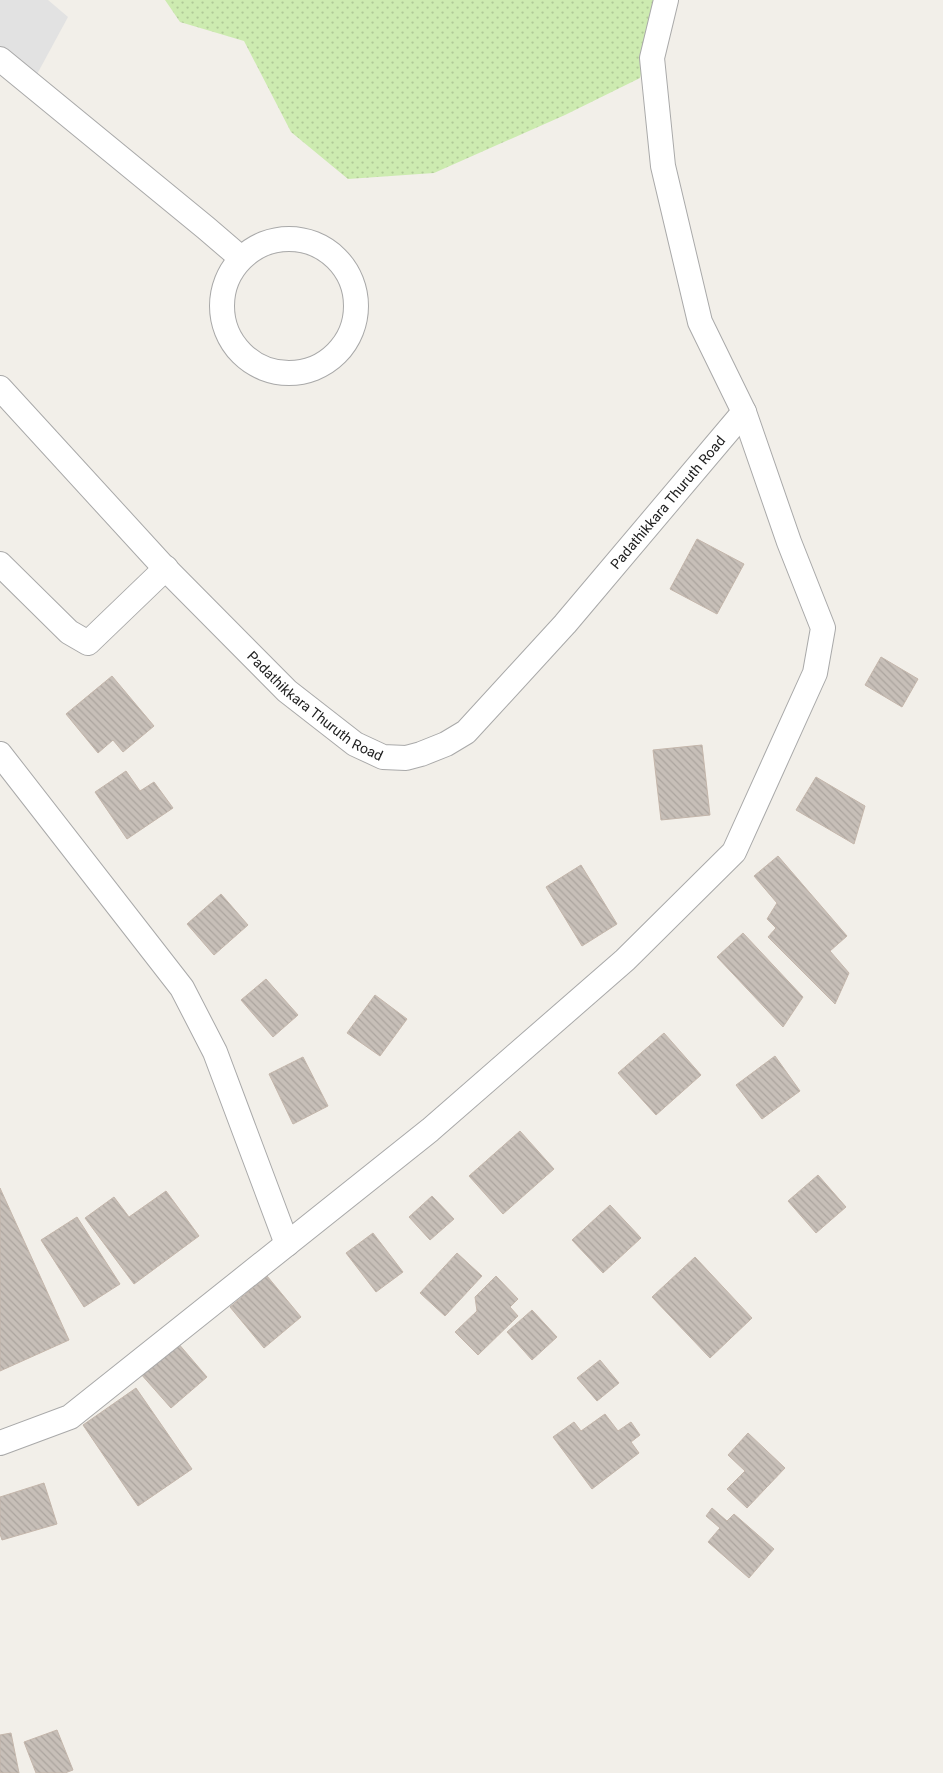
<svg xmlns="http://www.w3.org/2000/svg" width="943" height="1773" font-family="Roboto,sans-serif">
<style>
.grass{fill:url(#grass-dots)}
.parking{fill:#e2e2e2}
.building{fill:url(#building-back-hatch);stroke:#c4b6ab}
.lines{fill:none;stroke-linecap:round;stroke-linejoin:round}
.street-casing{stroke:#a9a9a9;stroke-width:26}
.street{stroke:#fff;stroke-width:24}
.labels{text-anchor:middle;stroke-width:4.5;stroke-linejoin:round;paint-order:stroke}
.street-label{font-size:14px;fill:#222;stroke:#fff}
</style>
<defs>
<pattern id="grass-dots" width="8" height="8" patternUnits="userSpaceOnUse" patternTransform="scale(1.25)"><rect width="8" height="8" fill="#cdebb0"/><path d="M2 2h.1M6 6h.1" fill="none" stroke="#b0c997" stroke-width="1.8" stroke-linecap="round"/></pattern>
<pattern id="building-back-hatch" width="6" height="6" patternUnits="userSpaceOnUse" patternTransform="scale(1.25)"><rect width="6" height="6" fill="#c7bfb8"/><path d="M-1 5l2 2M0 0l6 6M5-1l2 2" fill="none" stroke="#aba49e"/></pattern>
</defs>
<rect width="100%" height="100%" fill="#f2efe9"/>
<path class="grass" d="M165,0H658L640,78L565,115L434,173L348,179L291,132L244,41L180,22Z"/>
<path class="parking" d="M0,0H48L68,17L36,76L0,46Z"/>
<path class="building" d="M697,539L744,564L717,614L670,589Z
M881,657L918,679L902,707L865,685Z
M112,676L154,726L123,752L113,740L98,753L66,714Z
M702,745L710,815L661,820L653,750Z
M126,771L140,791L154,782L173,808L127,839L95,792Z
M816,777L865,806L854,844L796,810Z
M778,856L847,936L830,951L849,973L835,1004L768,937L776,928L767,919L777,903L754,876Z
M581,865L617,924L582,946L546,887Z
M221,894L248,925L214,955L187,924Z
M743,933L803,997L783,1027L717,957Z
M266,979L298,1015L273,1037L241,1000Z
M375,995L407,1019L380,1056L347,1033Z
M664,1033L701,1075L656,1115L618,1073Z
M775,1056L800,1091L762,1119L736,1085Z
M303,1057L328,1106L293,1124L269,1074Z
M520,1131L554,1169L503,1214L469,1176Z
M818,1175L846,1207L816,1233L788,1201Z
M0,1188L69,1340L0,1371Z
M166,1191L199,1236L134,1284L85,1218L114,1197L129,1217Z
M432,1196L454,1219L430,1240L409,1217Z
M610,1205L641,1238L603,1273L572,1240Z
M77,1217L120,1284L84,1307L41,1240Z
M373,1233L403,1272L376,1292L346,1253Z
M457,1253L482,1276L445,1316L420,1293Z
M695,1257L752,1318L710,1358L652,1297Z
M267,1276L301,1317L264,1348L230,1307Z
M496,1276L518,1299L510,1307L518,1316L478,1355L455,1332L477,1311L475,1297Z
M532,1310L557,1337L532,1360L507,1332Z
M177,1342L207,1377L171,1408L140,1373Z
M600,1360L619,1383L597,1401L577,1378Z
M136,1388L192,1469L138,1506L83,1425Z
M605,1414L618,1431L631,1422L640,1435L631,1442L639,1453L592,1489L553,1437L574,1422L581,1431Z
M748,1433L785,1468L747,1508L727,1489L745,1471L728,1455Z
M44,1483L57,1524L2,1540L0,1534V1497Z
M712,1508L727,1521L734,1514L774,1549L749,1578L708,1542L720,1528L706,1516Z
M57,1730L73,1770L65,1773H36L24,1742Z
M11,1733L19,1773H0V1735Z"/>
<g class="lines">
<defs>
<g id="street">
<path d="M0,59L206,228L241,258"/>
<circle cx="289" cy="306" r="67"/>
<path id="s1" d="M0,388L162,565L287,691L355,744L383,757L406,758L421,754L446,744L466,732L565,624L744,412"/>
<path d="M0,564L69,632L88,643L166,568"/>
<path d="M0,754L182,988L215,1052L287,1244"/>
<path d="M0,1443L70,1417L430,1130L625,960L734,852L815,673L823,628L789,542L744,412L700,322L663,166L652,58L666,0"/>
</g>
</defs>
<use href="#street" class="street-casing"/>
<use href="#street" class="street"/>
</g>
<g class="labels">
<g class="street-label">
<text dy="5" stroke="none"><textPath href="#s1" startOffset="929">Padathikkara Thuruth Road</textPath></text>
<text dy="5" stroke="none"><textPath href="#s1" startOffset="449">Padathikkara Thuruth Road</textPath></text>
</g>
</g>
</svg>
